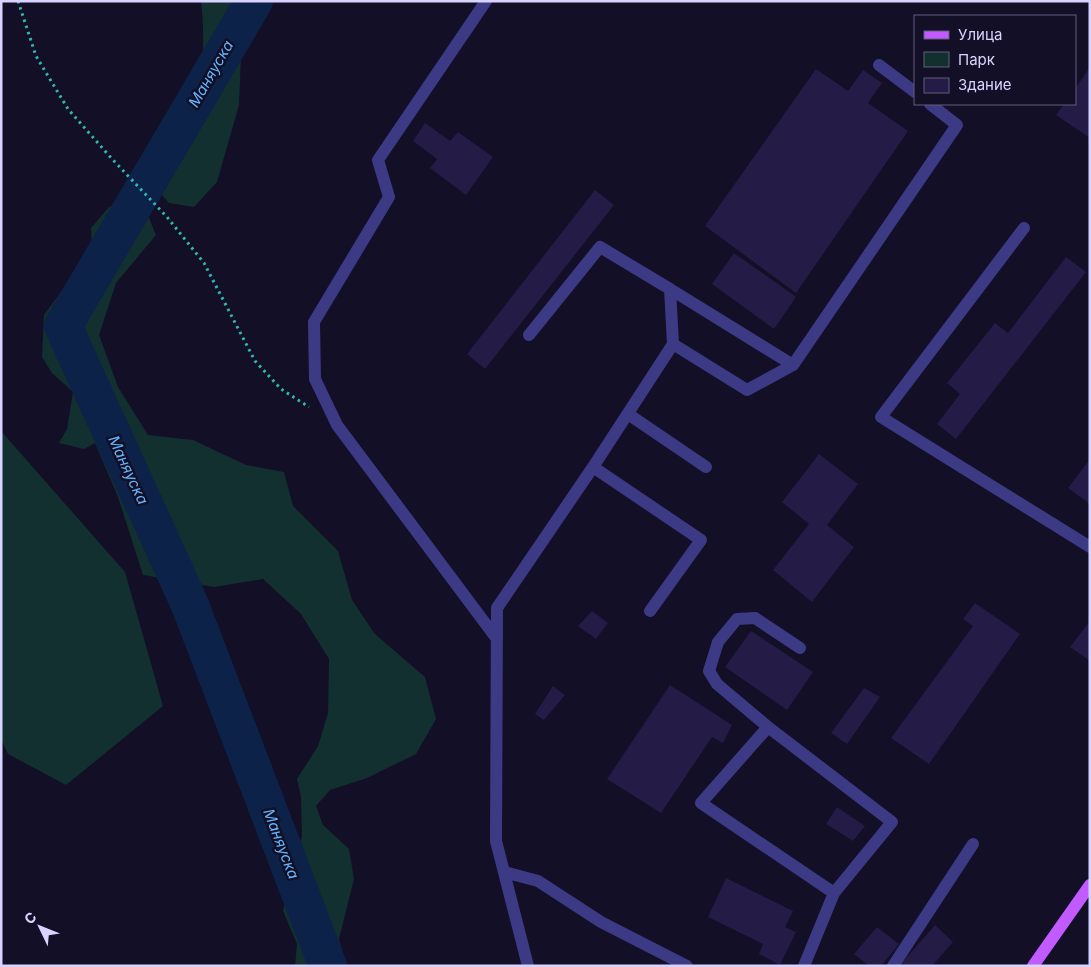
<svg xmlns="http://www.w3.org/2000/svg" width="1091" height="967" font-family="Inter,sans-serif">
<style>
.green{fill:#12302f}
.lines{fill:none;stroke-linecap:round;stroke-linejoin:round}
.river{stroke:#0c2248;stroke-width:38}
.building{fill:#241b47}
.path{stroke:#2fb8b0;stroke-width:3;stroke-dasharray:2.5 4;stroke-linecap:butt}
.minor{stroke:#3d3a85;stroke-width:12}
.major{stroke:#c25bff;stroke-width:12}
.labels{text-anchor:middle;stroke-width:5;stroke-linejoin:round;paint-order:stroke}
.water-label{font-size:15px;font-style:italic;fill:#62b6ff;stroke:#130f26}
</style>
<rect width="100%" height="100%" fill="#130f26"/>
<path class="green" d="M201,1H237L241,56L239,105L217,182L194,207L169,203L142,173L140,163L150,153L183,144L199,127C201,87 206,41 201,1Z
M124,203C149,210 147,213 156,235L116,283L99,335L118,387L148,435L193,440L246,465L284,472L293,506L338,551L352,600L375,634L425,677L436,719L416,754L367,778L330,790L316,806L323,825L349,849L354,879L339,939L346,966H295L297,944L283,911L302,836L301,797L297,779L318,746L328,713L329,659L301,614L263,579L214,587L143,575L118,497L95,443L84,449L59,443L67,429L73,392L52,373L42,357L44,315L61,292L88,270L92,250L91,228L109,207Z
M1,431L125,572L163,706L66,785L8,754L1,739Z"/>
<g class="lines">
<path class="river" d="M254,1L63,326L190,605L328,966"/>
</g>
<path class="building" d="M1090,67V138L1056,115L1064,104H1075V89Z
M816,69L848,91L863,70L882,83L868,103L908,131L796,293L705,226Z
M425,123L450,141L458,132L493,157L466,195L430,168L437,159L413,141Z
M595,190L614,205L485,369L467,354Z
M734,253L796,297L774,329L712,284Z
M1066,257L1086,272L956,439L937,424L960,394L947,383L995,323L1008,333Z
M819,454L858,484L827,525L854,547L812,602L773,570L809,524L782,502Z
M1090,459V504L1068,488Z
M975,603L1020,634L929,764L891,738L973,626L963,619Z
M592,611L608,623L596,639L578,626Z
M1090,621V661L1070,647Z
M751,631L813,672L787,710L725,667Z
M670,685L732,725L723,743L712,737L661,813L607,779Z
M553,686L565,695L544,720L535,714Z
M864,688L880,697L847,744L831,733Z
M837,807L865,826L853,841L826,824Z
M726,878L793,911L785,927L796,932L780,965L759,954L763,944L708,917Z
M935,925L953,942L932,966H901L900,965Z
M877,927L899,944L881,966H869L854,954Z"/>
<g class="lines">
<path class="path" d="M18,1L36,56L68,109L113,160L167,217L204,263L255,361L281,389L309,407"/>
<path class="minor" d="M486,1L378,160L389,197L314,322L315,379L337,425L497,639
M879,65L915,92
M1024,228L881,417L1090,547
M670,289L793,365
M529,335L600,247L670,289L673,344L593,467
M673,344L747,390L793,365L957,125L930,104
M628,414L706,467
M800,648L755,618L737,619L718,642L709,671L717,684L768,727L892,822L834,893L804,966
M768,727L701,803L834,893
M504,872L538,881L601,922L687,966
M528,966L496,841L497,608L593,467L701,540L650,611
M893,966L973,844"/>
<path class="major" d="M1033,966L1090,885"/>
</g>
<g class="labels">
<g class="water-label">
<text transform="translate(211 74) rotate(-60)" y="5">Маняуска</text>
<text transform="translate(128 470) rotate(65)" y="5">Маняуска</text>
<text transform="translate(281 844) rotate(69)" y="5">Маняуска</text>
</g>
</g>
<rect width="1091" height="967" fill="none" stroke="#d9d4ff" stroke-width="5"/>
<rect x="914" y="15" width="162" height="90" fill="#130f26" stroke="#625e7d"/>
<rect x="924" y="31" width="25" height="8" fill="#c25bff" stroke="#625e7d"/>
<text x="958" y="40" font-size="15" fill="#d9d4ff">Улица</text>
<rect x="924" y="52" width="25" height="15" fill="#12302f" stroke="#625e7d"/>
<text x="958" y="65" font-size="15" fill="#d9d4ff">Парк</text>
<rect x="924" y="78" width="25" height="15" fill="#241b47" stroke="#625e7d"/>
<text x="958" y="90" font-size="15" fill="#d9d4ff">Здание</text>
<g transform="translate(40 927) rotate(313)" stroke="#130f26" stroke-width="4" paint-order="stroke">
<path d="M0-4L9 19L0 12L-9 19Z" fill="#d9d4ff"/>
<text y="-8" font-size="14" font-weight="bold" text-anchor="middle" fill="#d9d4ff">С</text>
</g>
</svg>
